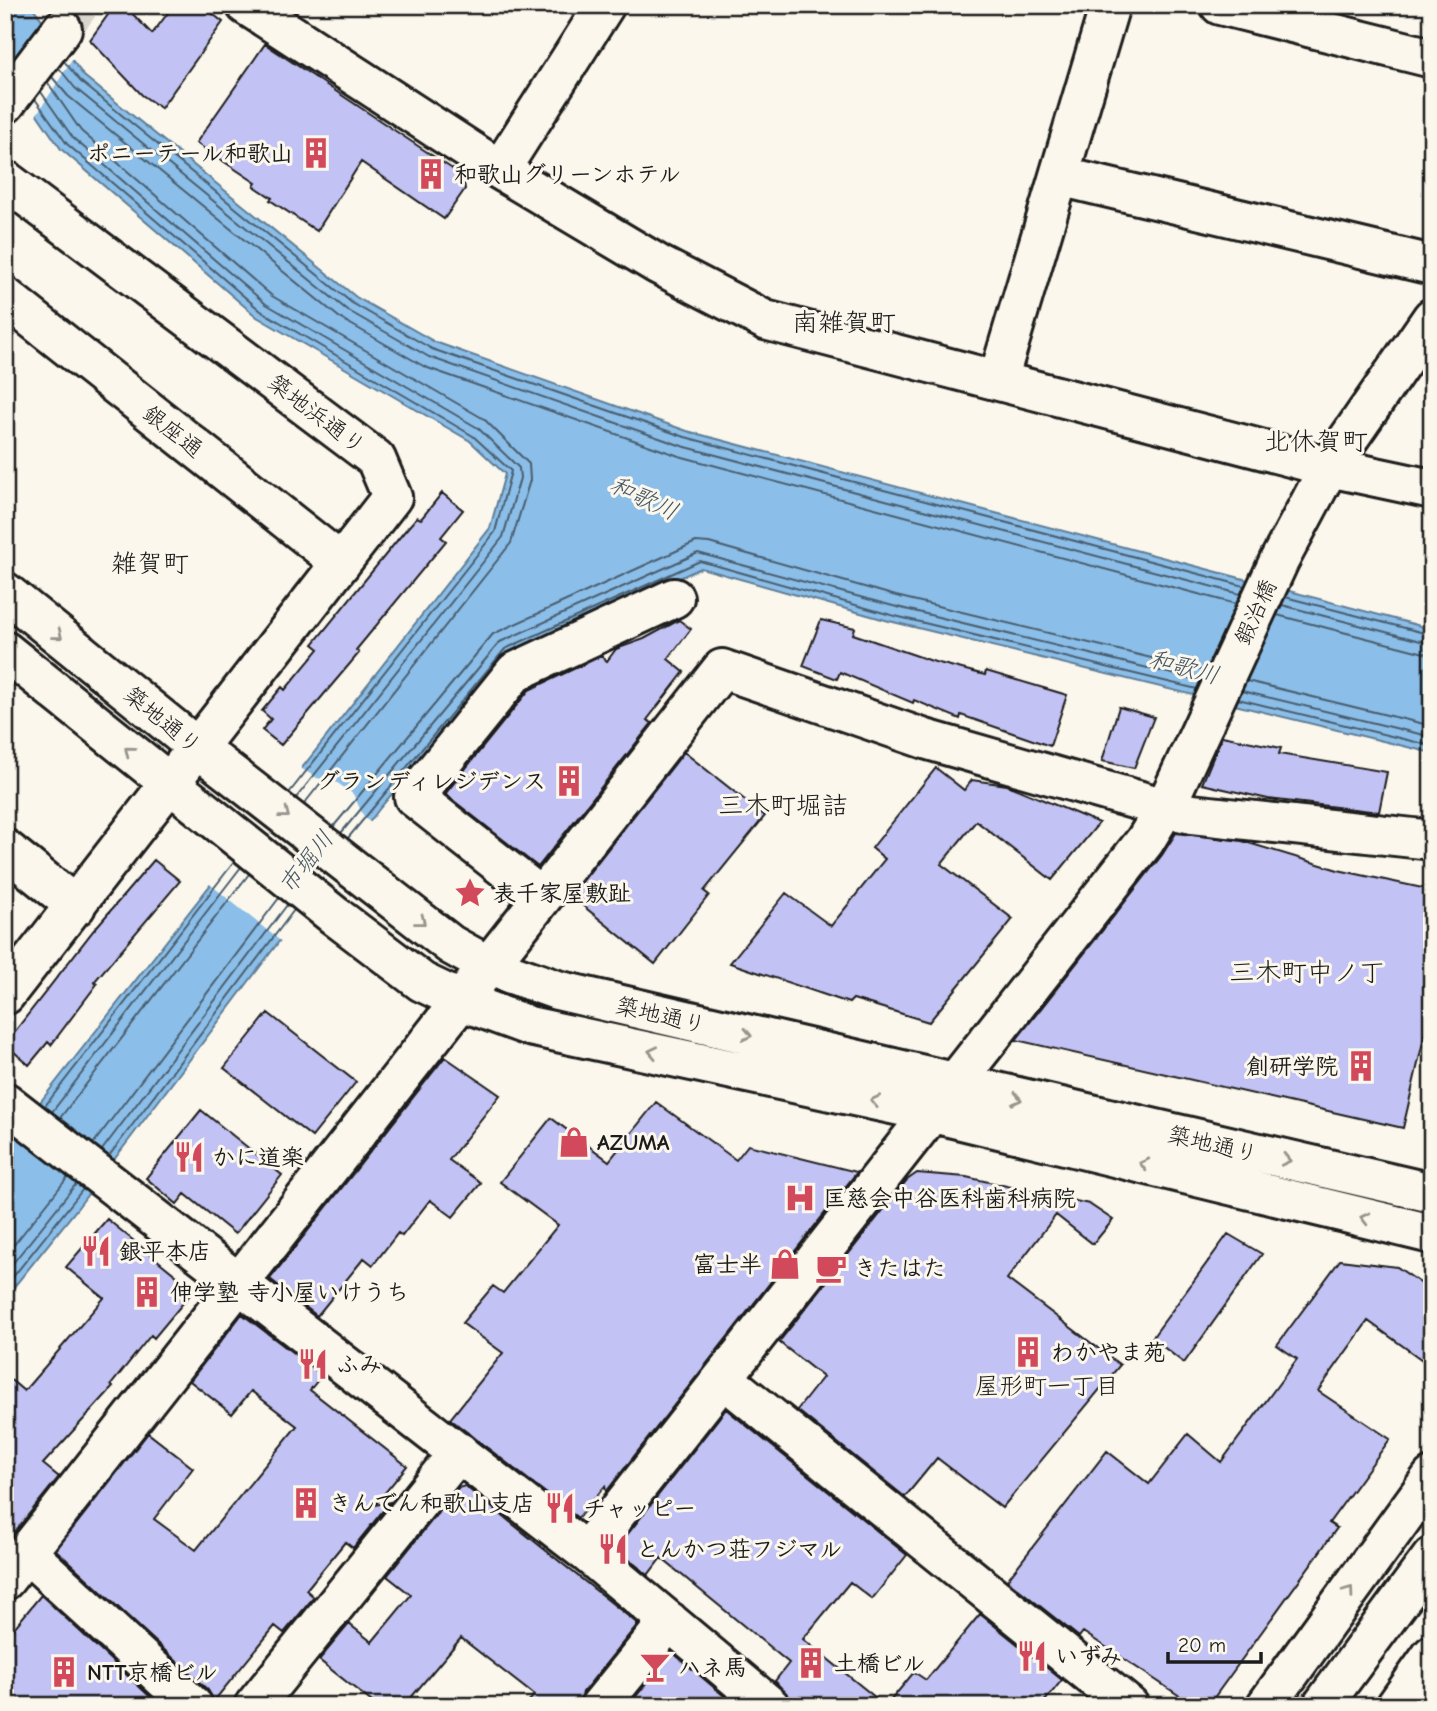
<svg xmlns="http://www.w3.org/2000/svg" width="1437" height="1711" font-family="'Comic Neue','Klee One',sans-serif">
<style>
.water{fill:#8bbee8;stroke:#5f7d96;stroke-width:2}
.pier{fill:#fbf7ec}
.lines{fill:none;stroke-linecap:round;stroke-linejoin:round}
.shore{stroke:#485d6e;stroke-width:2}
.building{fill:#c2c2f4;stroke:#1c1c1c;stroke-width:2}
.minor-tunnel{stroke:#dad6cd;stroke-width:38;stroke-dasharray:38 19;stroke-linecap:butt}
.minor-casing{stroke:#1c1c1c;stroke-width:44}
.major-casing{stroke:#1c1c1c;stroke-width:44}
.minor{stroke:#fbf7ec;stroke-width:38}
.major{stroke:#fbf7ec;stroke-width:38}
.oneway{stroke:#97948e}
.labels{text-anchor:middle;stroke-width:6;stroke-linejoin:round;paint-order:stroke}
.poi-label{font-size:23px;font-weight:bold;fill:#1c1c1c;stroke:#fbf7ec;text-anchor:start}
.street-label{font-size:23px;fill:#1c1c1c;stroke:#fbf7ec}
.water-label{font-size:24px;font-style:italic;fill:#435563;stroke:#fbf7ec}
.neighbourhood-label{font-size:24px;fill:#1c1c1c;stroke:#fbf7ec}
.quarter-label{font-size:26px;fill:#1c1c1c;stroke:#fbf7ec}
</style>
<rect width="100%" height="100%" fill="#fbf7ec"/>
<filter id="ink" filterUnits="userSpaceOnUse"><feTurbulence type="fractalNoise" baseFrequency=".0143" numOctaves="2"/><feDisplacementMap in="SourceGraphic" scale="14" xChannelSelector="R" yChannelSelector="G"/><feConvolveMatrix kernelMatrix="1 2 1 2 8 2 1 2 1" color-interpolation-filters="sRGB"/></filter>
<g filter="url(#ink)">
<path class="water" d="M5,5H31L84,76L356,297L435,342L687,431L1432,629V753L889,621L701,568L509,655L380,808L76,1210L5,1298V1147L490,528L505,474L470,441L257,317L61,149L5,68Z"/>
<path class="pier" d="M47,20L74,57L35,117L7,76Z
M297,766L317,778L336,782L353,794L364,817L372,824L283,943L206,881Z"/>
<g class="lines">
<path class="shore" d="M64,61L80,81L352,303L432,349L685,437L1244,586
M59,68L75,88L347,310L429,357L682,446L1240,594
M52,77L68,96L340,318L425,367L679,456L1236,604
M48,83L81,131L272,296L484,419L529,464L530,480L511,543L304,804
M41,92L73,138L266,304L478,428L519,468L520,478L503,537L296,798
M35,99L67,144L261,311L473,436L511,471L495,532L289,793
M1285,597L1432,635
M1282,605L1432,644
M1277,615L1432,655
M1247,681L1432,726
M1242,691L1432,737
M1238,699L1432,746
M333,827L493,634L696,542L709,543L896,596L1205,671
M341,833L500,642L698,553L893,606L1201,681
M348,838L505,649L700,561L891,615L1197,689
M45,1106L234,862
M52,1112L241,867
M60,1118L249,874
M93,1144L279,898
M102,1150L287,905
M109,1156L294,910
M5,1256L68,1177
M5,1273L76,1184
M5,1287L83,1189"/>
</g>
<path class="building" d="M115,5H124L152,34L174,5H201L223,22L161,108L142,95L90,40Z
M265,44L463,176L465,189L444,219L361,162L317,231L270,200L272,198L254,186L256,183L196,143Z
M442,493L463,510L441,537L446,541L356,650L359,653L281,745L262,730L271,719L262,711L282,687L285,690L319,649L313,644L404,532L417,517L421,519Z
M679,620L691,629L668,659L684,672L647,720L652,723L538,867L445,794L529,690L601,656L607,661L616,649L644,639Z
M821,620L855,628L853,634L935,662L985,675L986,671L1067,695L1050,746L961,715L960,719L914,700L913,703L840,672L837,679L803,666Z
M1119,707L1154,717L1134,768L1102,761Z
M1222,736L1281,748L1279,754L1387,772L1379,812L1268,799L1202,784Z
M684,752L765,816L704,891L709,895L655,964L571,896Z
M936,768L964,790L972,780L1007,785L1099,823L1052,880L976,821L941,864L1013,919L929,1022L853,999L849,1003L730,963L786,893L831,926L885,859L872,848Z
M1176,833L1242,841L1338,870L1432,890V1003L1403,1128L1016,1040L1162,855Z
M154,860L180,881L94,982L97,984L51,1045L48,1042L29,1065L5,1044L93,931Z
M268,1013L356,1082L312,1137L224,1068Z
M445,1057L500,1095L449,1160L481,1183L453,1217L430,1200L402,1236L398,1233L373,1265L364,1258L317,1316L270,1279Z
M656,1102L736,1160L748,1145L857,1172L606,1492L605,1486L578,1518L450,1419L503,1353L462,1323L493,1286L503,1293L558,1225L500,1182L551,1118L609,1161Z
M201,1110L282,1175L235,1234L185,1194L177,1204L146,1178Z
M917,1173L966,1177L1089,1204L1113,1220L1093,1244L1056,1215L1007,1279L1120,1365L1002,1508L937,1458L905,1497L797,1410L823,1377L779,1342L907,1180Z
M107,1219L194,1290L154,1338L151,1335L111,1385L113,1387L43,1464L59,1477L13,1534L5,1528V1375L24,1391L104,1298L66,1267Z
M1228,1234L1262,1254L1184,1363L1152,1338Z
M1340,1260L1397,1267L1432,1291V1367L1368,1321L1318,1391L1390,1439L1329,1523L1337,1528L1208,1706H1195L1083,1632L1079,1637L1007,1580L1107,1451L1149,1484L1188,1434L1221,1462L1297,1359L1277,1345Z
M242,1314L322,1375L310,1390L407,1466L375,1505L390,1502L353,1548L345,1542L306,1590L314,1597L284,1633L275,1626L214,1701L208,1690L56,1550L148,1433L193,1468L154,1519L196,1550L297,1426L251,1391L232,1414L190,1381Z
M726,1409L907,1555L872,1599L850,1582L803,1639L886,1706H791L790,1698L775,1681L789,1663L661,1558L648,1575L616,1549Z
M465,1486L638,1624L583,1692L579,1706H525L534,1695L461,1638L404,1706H377L319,1660L349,1624L372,1642L411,1595L387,1576L458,1488Z
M41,1595L160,1706H5V1639Z
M980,1614L1062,1680L1041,1706H886L914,1672L926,1680Z
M672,1652L736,1706H628Z"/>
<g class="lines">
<path class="minor-tunnel" d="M62,29L80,5"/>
<defs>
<path id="minor" d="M246,5L500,170L659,265L765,320L1329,467L1432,489
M1220,5L1432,58
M5,104L62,29
M500,170L605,5
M1059,176L1432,265
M5,180L376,459L392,497L5,995
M5,297L341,563
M998,380L1110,5
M5,592L199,749L451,945L489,966L557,990L1432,1193
M5,651L335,916L422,982L462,1001L529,1026L933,1113L1432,1234
M5,849L76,906
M540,896L414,797L515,672L674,598
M5,1102L586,1552L770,1706
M724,1379L1129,1706
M586,1552L1145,841L1165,808L1279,561L1329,467L1432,318
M27,1553L193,1706
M5,1580L722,669L925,739L1165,808L1192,814L1432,840
M254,1706L459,1452
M600,1706L669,1621
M1266,1706L1432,1477"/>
<path id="major" d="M1322,1706L1432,1557
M1396,1706L1432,1655"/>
</defs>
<use href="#minor" class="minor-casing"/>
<use href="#major" class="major-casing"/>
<use href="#minor" class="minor"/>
<use href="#major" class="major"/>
</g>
<defs><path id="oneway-chevron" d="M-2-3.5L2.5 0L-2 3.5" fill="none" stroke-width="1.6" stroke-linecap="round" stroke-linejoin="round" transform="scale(1.75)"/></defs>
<g class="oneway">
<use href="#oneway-chevron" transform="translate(58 635) rotate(39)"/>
<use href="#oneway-chevron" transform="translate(129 751) rotate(-141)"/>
<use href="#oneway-chevron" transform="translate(285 814) rotate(38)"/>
<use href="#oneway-chevron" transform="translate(421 921) rotate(38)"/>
<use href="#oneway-chevron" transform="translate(747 1035) rotate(13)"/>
<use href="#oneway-chevron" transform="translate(653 1052) rotate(-168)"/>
<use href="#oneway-chevron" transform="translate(1017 1099) rotate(13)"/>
<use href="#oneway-chevron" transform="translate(875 1101) rotate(-168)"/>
<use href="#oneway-chevron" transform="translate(1286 1160) rotate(13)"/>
<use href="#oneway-chevron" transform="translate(1144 1164) rotate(-166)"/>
<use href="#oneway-chevron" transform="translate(1365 1218) rotate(-166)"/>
<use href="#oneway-chevron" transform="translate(1349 1591) rotate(-54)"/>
</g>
</g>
<defs>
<symbol id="building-bare" viewBox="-9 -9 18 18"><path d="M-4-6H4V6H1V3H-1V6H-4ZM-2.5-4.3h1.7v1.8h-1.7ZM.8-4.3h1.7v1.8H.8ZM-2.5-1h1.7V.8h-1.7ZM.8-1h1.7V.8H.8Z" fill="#d1495b" stroke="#fbf7ec" stroke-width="2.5" paint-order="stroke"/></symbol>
<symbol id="sight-bare" viewBox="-9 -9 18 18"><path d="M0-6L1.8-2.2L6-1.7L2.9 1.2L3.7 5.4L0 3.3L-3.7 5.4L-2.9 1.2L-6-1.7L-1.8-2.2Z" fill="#d1495b" stroke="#fbf7ec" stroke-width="2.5" paint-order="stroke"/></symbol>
<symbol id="shop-bare" viewBox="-9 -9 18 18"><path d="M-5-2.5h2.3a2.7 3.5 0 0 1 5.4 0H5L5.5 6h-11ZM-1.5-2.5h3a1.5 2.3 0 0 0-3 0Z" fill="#d1495b" stroke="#fbf7ec" stroke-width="2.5" paint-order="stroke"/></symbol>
<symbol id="restaurant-bare" viewBox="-9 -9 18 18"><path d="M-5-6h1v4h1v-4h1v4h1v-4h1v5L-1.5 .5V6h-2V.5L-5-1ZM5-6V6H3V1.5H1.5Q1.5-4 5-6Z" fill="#d1495b" stroke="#fbf7ec" stroke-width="2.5" paint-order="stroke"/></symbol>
<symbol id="hospital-bare" viewBox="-9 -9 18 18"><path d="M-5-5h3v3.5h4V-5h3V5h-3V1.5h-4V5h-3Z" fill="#d1495b" stroke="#fbf7ec" stroke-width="2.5" paint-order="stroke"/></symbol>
<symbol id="cafe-bare" viewBox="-9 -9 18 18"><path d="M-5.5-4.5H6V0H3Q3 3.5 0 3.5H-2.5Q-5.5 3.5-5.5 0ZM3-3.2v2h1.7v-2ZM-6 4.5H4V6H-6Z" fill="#d1495b" stroke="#fbf7ec" stroke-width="2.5" paint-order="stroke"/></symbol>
<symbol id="bar-bare" viewBox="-9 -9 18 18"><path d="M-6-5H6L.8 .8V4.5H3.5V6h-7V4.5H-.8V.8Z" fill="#d1495b" stroke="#fbf7ec" stroke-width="2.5" paint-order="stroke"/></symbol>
</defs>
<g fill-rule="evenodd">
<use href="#building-bare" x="294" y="131" width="44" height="44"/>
<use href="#building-bare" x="409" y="152" width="44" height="44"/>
<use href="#building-bare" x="547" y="759" width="44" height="44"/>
<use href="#sight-bare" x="448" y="871" width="44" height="44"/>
<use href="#building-bare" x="1339" y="1044" width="44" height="44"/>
<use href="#shop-bare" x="552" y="1120" width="44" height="44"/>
<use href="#restaurant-bare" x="167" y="1135" width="44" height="44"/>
<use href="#hospital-bare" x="778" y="1176" width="44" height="44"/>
<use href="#restaurant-bare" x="74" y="1229" width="44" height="44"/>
<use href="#shop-bare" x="763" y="1242" width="44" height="44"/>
<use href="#cafe-bare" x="809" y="1246" width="44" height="44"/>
<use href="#building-bare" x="125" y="1270" width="44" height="44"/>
<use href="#building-bare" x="1006" y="1330" width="44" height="44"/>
<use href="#restaurant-bare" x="291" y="1342" width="44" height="44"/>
<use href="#building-bare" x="284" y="1481" width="44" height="44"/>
<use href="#restaurant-bare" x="538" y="1486" width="44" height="44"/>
<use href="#restaurant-bare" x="591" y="1527" width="44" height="44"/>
<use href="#restaurant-bare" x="1010" y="1634" width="44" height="44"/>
<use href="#building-bare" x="789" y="1641" width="44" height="44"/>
<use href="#bar-bare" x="633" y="1645" width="44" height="44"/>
<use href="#building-bare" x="42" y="1650" width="44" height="44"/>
</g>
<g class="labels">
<g class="poi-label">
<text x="293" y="161" text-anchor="end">ポニーテール和歌山</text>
<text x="454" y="182">和歌山グリーンホテル</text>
<text x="546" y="789" text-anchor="end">グランディレジデンス</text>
<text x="493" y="901">表千家屋敷趾</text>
<text x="1338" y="1074" text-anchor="end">創研学院</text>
<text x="597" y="1150">AZUMA</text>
<text x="212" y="1165">かに道楽</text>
<text x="823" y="1206">匡慈会中谷医科歯科病院</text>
<text x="119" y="1259">銀平本店</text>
<text x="762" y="1272" text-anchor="end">富士半</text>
<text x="854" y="1276">きたはた</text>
<text x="170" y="1300">伸学塾 寺小屋いけうち</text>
<text x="1051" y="1360">わかやま苑</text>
<text x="336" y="1372">ふみ</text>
<text x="329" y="1511">きんでん和歌山支店</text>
<text x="583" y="1516">チャッピー</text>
<text x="636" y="1557">とんかつ荘フジマル</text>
<text x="1055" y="1664">いずみ</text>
<text x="834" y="1671">土橋ビル</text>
<text x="678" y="1675">ハネ馬</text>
<text x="87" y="1680">NTT京橋ビル</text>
</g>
<g class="street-label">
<text transform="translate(317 414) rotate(37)" y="8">築地浜通り</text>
<text transform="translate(173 431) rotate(38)" y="8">銀座通</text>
<text transform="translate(1255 612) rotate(-65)" y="8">鍜治橋</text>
<text transform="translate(163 720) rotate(39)" y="8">築地通り</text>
<text transform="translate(661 1015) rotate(13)" y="8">築地通り</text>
<text transform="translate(1213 1144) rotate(13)" y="8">築地通り</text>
</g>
<g class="water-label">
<text transform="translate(644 498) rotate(25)" y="8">和歌川</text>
<text transform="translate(1184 667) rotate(15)" y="8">和歌川</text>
<text transform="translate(306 862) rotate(-52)" y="8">市堀川</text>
</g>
<g class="neighbourhood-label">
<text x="1047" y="1394">屋形町一丁目</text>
</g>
<g class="quarter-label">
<text x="844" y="331">南雑賀町</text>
<text x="1316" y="450">北休賀町</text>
<text x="150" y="572">雑賀町</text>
<text x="783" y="814">三木町堀詰</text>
<text x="1307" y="981">三木町中ノ丁</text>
</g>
</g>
<rect width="1437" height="1711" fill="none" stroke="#fbf7ec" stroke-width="28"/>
<rect x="14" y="14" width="1409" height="1683" fill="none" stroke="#1c1c1c" stroke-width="2.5" filter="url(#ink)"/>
<path d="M1168 1652v10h93v-10" fill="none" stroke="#1c1c1c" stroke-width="3.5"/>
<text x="1178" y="1652" font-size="21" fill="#1c1c1c" stroke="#fbf7ec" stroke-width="5" paint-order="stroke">20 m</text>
</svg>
